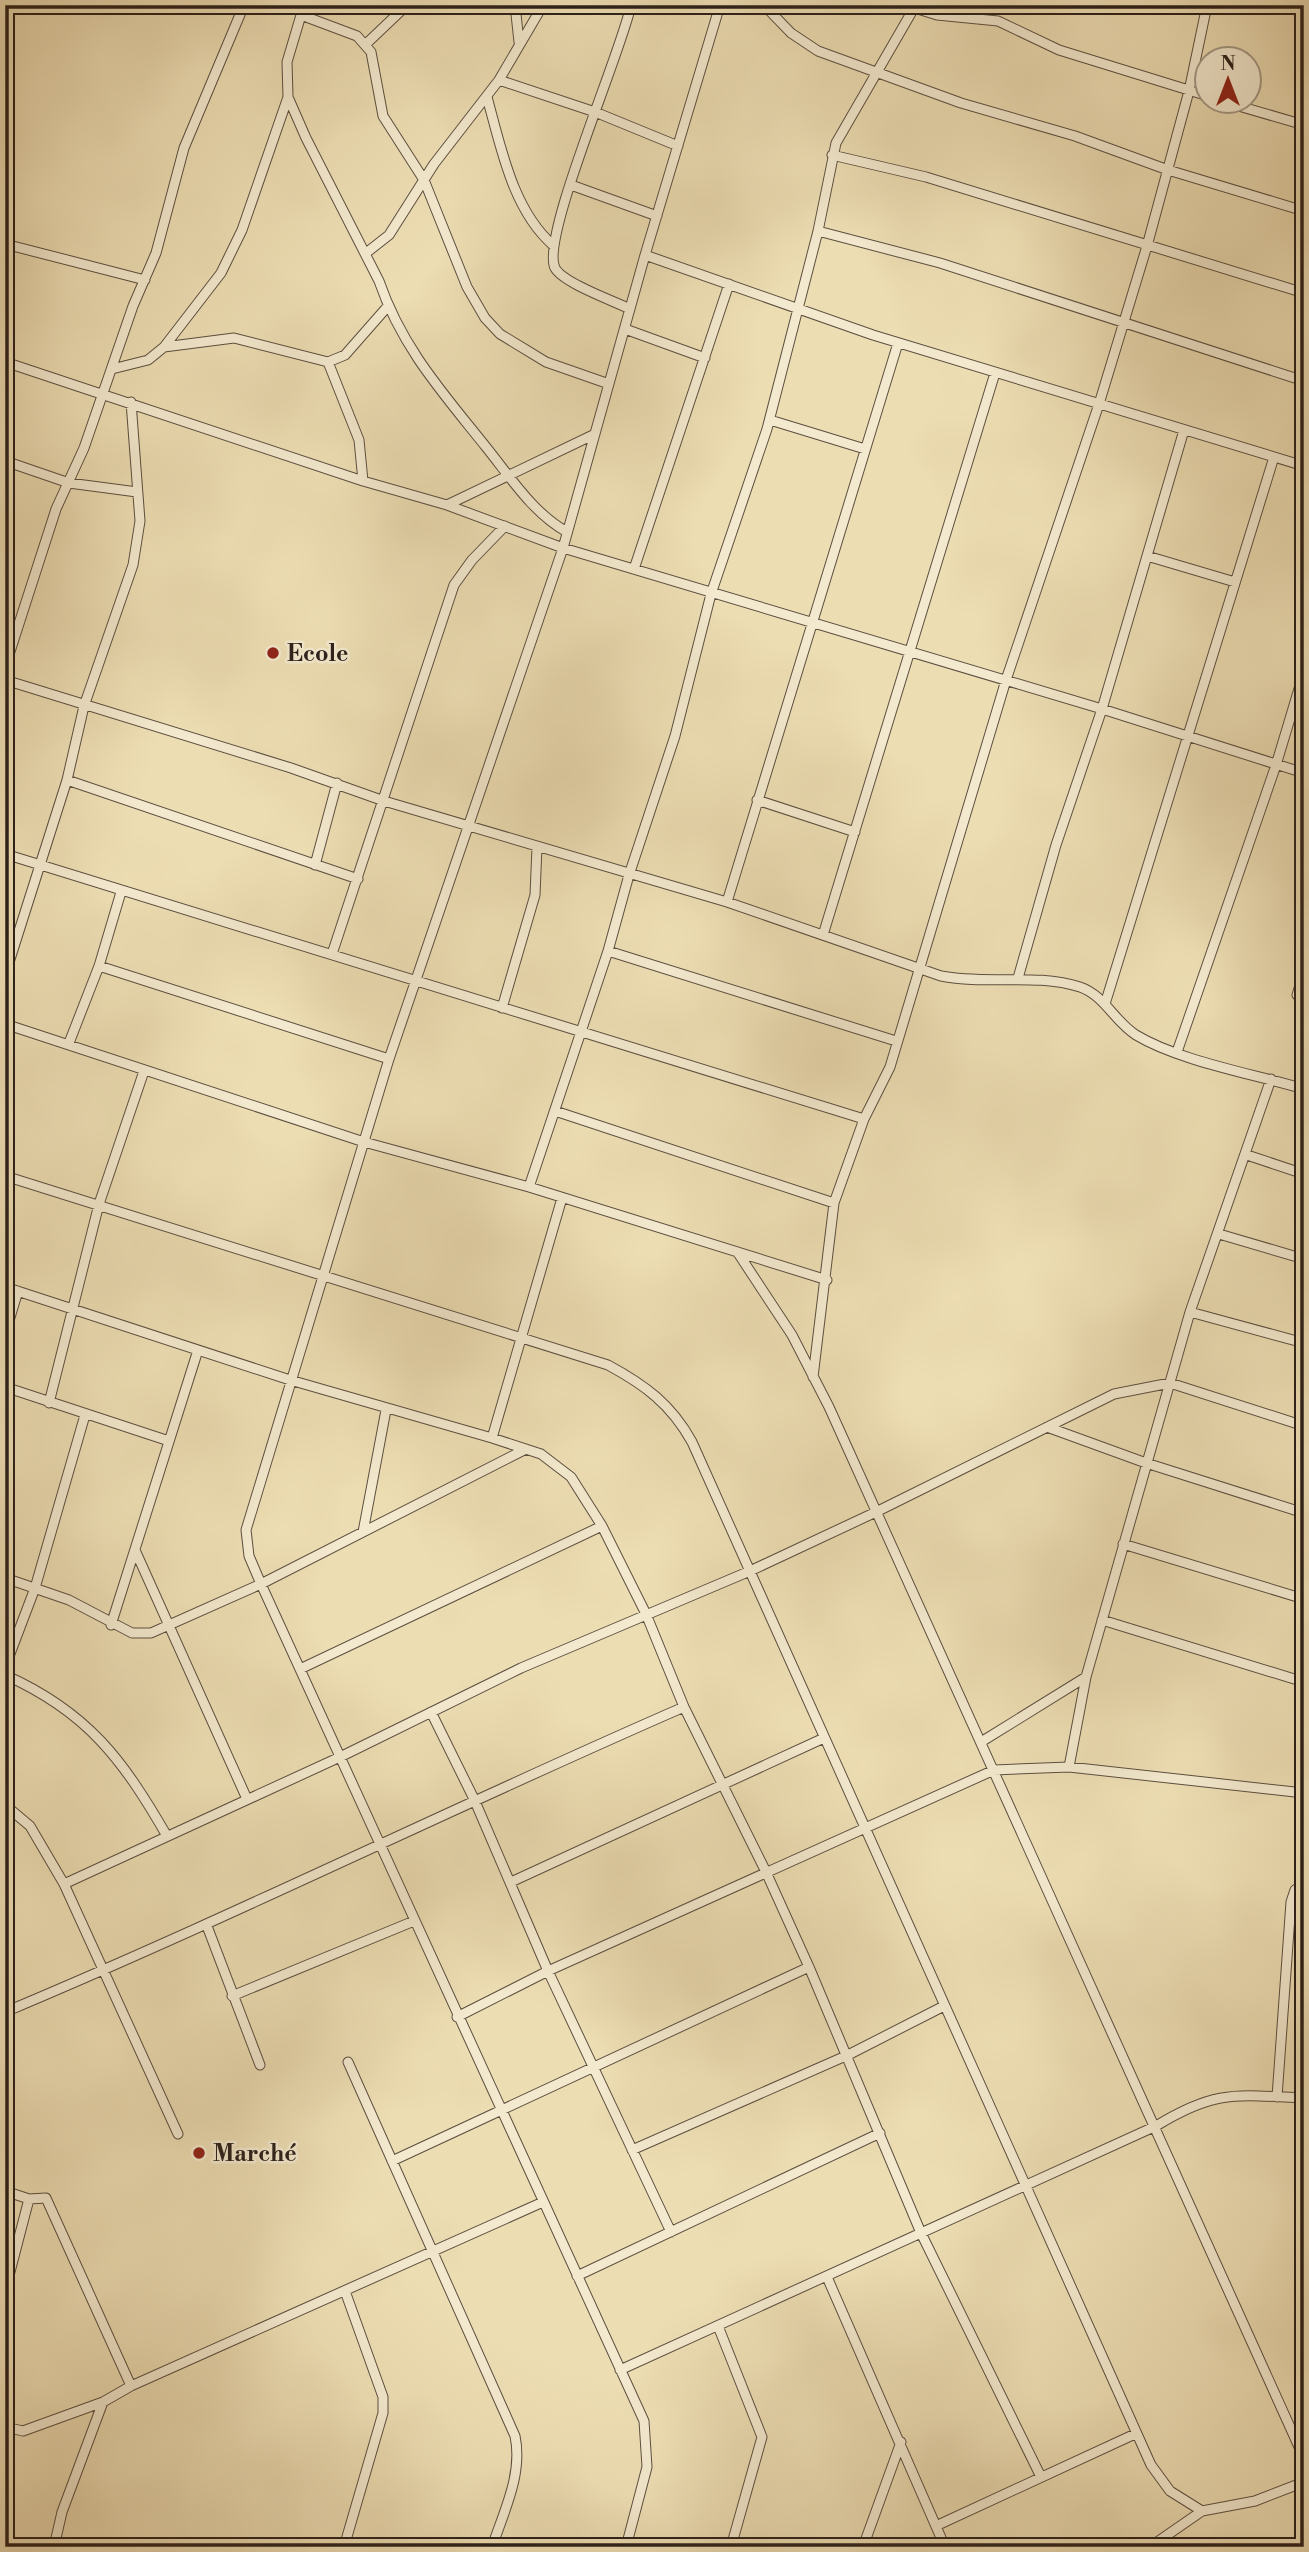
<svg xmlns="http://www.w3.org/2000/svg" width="1309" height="2552" font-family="'Libre Bodoni',serif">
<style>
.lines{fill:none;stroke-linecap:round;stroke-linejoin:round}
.minor-casing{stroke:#5c4f40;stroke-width:11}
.minor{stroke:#f3e9ce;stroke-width:9}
.poi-dot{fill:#8f2418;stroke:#f3e9ce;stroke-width:2.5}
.labels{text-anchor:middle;stroke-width:5;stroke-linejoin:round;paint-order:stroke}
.poi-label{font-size:23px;font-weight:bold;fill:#2b201a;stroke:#f3e9ce;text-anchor:start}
</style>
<rect width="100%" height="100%" fill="#edddb3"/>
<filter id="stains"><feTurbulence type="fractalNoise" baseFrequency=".00286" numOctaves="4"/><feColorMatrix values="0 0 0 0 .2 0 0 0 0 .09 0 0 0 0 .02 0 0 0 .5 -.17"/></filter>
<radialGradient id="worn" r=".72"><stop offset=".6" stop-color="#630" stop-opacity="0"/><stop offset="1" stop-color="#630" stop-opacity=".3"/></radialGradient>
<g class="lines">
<defs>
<path id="minor" d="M304,5L287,62L288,97L306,138L379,281C402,348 443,393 486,447C511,478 533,513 567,532
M515,5L519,42
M764,5L791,33L818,51L961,103L1075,136L1168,170L1304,211
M905,5L937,15L998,21L1059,50L1208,96
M301,15L357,36L371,52L383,116L424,180L467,287L485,318L500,334L546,362L609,384
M366,44L407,5
M499,80L595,112L678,146
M487,97C501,148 513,211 554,246
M1225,102L1304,125
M832,155L926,177L1304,293
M571,185L657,216
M818,231L940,263L1304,381
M5,244L145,280
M366,253L389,235L434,164L499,80L543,5
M645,255L720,5
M630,309C614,301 563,283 555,268C540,238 622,51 631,5
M625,329L705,358
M164,347L234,338L328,362
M5,362L363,481L447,505L563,548L1102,709L1304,773
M112,369L148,360L164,347L221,273L242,230L288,97
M770,420L865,449
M5,461L69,483L137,492
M363,481L359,440L328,362L345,355L388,306
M447,505L595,434
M1147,556L1235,582
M634,569L729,284
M5,667L56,509L84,448L133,306L156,253L184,148L244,5
M5,680L291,768L384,801L727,902L941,976C987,985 1035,973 1080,987C1104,995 1115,1022 1136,1035C1179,1061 1254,1074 1304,1089
M67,780L358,879
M757,800L855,832
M5,854L864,1119
M315,865L337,783
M727,902L898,343
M823,935L995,373
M608,951L896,1041
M332,954L454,585L472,560L505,526
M99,966L389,1059
M5,975L67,780L84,706L133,565L140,521L131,402
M1018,978L1056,845L1102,709L1184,430
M1297,995L1304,972
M1105,1004L1274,457
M502,1008L535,895L537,847
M5,1024L364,1142L529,1187L827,1280
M69,1043L99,966L121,892
M1177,1052L1276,765L1304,672
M555,1111L834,1203
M1247,1155L1304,1174
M5,1176L608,1365C645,1385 671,1404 692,1442L1151,2465L1170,2491L1202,2511L1255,2501L1304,2482
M529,1187L608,951L629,875L675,736L711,594L767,429L818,231L836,143L914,8
M1219,1234L1304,1259
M738,1253L792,1335L829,1407L1304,2458
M5,1287L290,1380L492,1438L541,1454L571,1477L602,1526L646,1614L684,1707L766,1872L809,1967L921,2233L1041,2477
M1190,1312L1304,1343
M5,1334L18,1291
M813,1377L834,1203L864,1119L890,1067L1006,680L1099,404L1147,246L1189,91L1207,5
M5,1387L169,1441
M49,1403L99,1204L144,1071
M1047,1427L1146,1463L1304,1513
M492,1438L562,1198
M363,1532L386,1410
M1123,1544L1304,1599
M135,1550L247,1799
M5,1578L69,1600L132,1633H151L261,1584L526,1449
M1102,1620L1304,1682
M111,1625L198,1350
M5,1667L35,1588L85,1415
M300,1669L602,1526
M5,1675C88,1712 123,1760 167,1836
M431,1712L474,1799L548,1971L671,2232
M981,1742L1086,1677
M1069,1767L1086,1677L1190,1312L1271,1079
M5,1805L30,1826L64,1884L178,2134
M511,1882L824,1738
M64,1884L340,1757L521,1668L750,1571L876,1512L1114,1394L1170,1383L1304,1426
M207,1926L260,2065
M232,1996L414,1921
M5,2012C234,1916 456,1806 684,1707
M457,2017L548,1971L994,1770L1069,1767L1304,1793
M348,2062L515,2436C523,2474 504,2511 492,2547
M1277,2097L1291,1902L1295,1890L1304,1884
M632,2150L848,2055L944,2006
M392,2161L809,1967
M5,2191L29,2199
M577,2276L880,2133
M827,2277L945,2547
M5,2291L29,2199L46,2198L131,2386
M718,2326L762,2437L731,2547
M620,2370L1156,2126C1216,2089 1237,2095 1304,2098
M5,2427L23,2431L103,2402L131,2386L543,2202
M938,2525L1135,2434
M54,2547L62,2512L103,2402
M344,2547L383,2413V2397L345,2291
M626,2547L647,2467L644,2421L261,1584L249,1556L246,1530L389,1059L563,548L645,255L873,335L1304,466
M863,2547L901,2442
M1150,2547L1202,2511"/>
</defs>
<use href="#minor" class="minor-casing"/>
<use href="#minor" class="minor"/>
</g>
<g class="poi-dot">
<circle cx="273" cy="653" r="7"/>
<circle cx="199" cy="2153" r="7"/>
</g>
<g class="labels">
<g class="poi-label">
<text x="287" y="661">Ecole</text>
<text x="213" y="2161">Marché</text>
</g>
</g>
<rect width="1309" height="2552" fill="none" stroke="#edddb3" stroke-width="28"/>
<rect x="7" y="7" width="1295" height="2538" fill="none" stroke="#2b201a" stroke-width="3.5"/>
<rect x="14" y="14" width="1281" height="2524" fill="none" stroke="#2b201a" stroke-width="2"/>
<g transform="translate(1228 80)"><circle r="33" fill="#f3e9ce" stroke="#a39986" stroke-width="2"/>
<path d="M0-5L12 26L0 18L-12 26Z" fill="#8f2418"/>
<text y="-10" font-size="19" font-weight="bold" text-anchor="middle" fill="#2b201a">N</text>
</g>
<rect width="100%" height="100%" filter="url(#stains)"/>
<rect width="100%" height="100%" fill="url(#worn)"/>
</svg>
